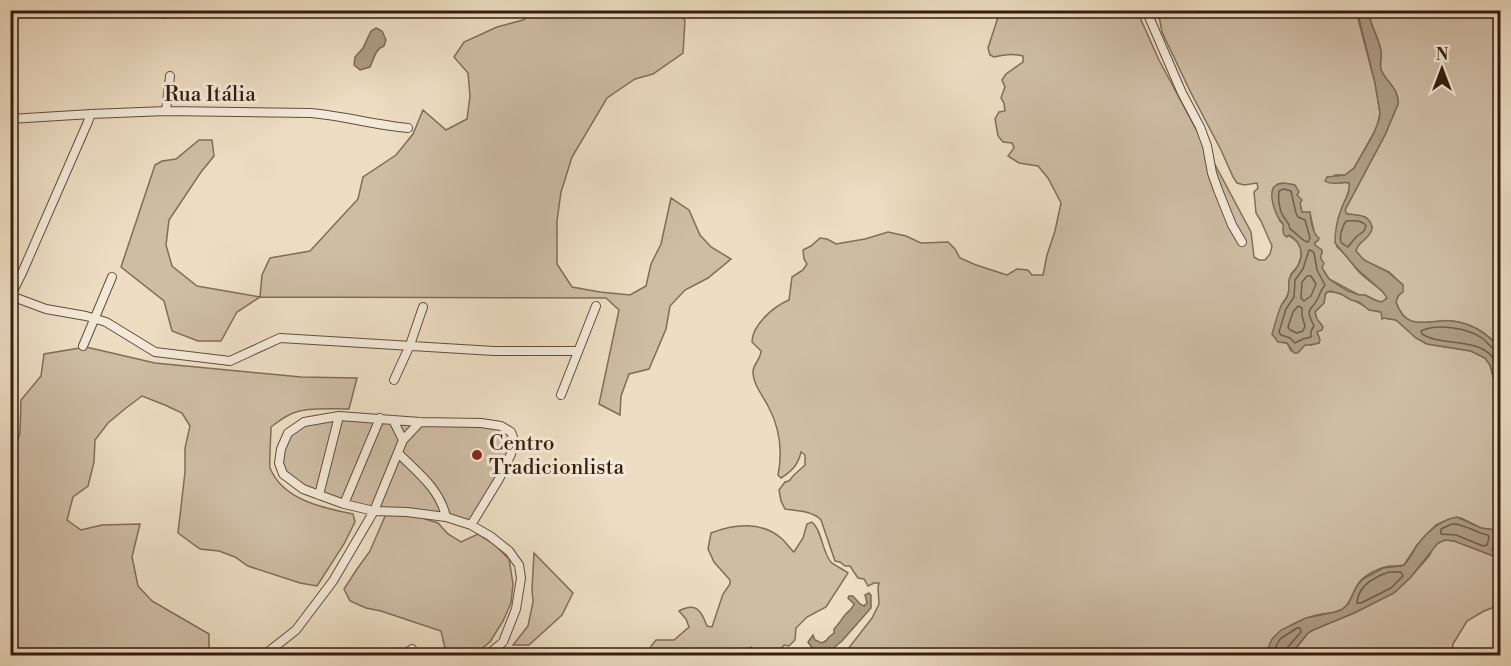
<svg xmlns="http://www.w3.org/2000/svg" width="1511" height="666" font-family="'Libre Bodoni',serif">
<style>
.green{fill:#cebca4;stroke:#826c58;stroke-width:1.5}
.water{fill:#ae9c85;stroke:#7e6955;stroke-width:1.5}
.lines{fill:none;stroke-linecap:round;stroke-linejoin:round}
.shore{stroke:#725c48;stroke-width:1.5}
.minor-casing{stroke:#634d3a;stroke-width:10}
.minor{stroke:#f3e9d8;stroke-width:8}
.poi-dot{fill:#8f2418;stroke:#f3e9d8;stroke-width:2}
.labels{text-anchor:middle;stroke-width:6;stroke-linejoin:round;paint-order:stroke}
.street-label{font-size:21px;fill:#351d0c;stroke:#f3e9d8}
.poi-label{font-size:21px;fill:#351d0c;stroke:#f3e9d8;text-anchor:start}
</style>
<rect width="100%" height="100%" fill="#edddc3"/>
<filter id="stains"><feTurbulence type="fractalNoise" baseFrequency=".00333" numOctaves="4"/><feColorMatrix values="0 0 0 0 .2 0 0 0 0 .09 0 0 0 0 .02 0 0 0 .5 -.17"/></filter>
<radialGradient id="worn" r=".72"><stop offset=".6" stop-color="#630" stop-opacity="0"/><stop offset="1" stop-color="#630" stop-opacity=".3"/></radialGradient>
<path class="green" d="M537,10L674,11L685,20L683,53L653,74L635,79L607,98L572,157L561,192L557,221V264L572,287L600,292L630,295L646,286L651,264L661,244L671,198L689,210L700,235L711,247L731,259L708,278L685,290L670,306L666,329L649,369L629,374L621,396L620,415L599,404L619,310L606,298L260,297L237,312L221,341H198L172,331L164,301L121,267L155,165L162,161L176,159L199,140H212L214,156L201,172L169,220L166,245L172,266L197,286L260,297L262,275L270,258L310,251L358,199L363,177L396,155L413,134L423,110L446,130L467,119L470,96L468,73L454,57L464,42L497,27L523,20Z
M1000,11H1137L1159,60L1251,232L1254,257L1259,260H1265L1270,254L1272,246L1261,221L1256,213L1254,192L1258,188L1257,183L1244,185L1237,183L1233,177L1221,150L1190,91L1162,32L1158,11H1356L1375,83L1380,113L1377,127L1354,168L1345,175H1335L1340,183L1348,182L1350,185C1349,195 1343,203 1340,213C1336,224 1336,235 1337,247C1346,254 1352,264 1359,272C1368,281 1380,288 1388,297L1382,302L1377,301L1365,295H1359L1329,279L1322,268L1320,255L1322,253L1315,245C1316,234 1312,224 1310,213H1302L1297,195L1283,183L1278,184L1273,188V203L1280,221L1283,224L1288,235L1298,242L1301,248V257L1298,266L1291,274L1288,295L1281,306V342L1287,343L1291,351L1299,350L1305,344L1311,345L1319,343V337L1317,332L1321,324L1317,320L1315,312L1324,303L1325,295L1327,292C1347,290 1362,310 1381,312L1384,318L1396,320L1416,338L1427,344L1471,351L1485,358L1490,365L1500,402V549L1496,551L1492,550L1497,533L1494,530L1481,528L1461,518L1450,519L1436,525L1417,545L1404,565C1399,566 1395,566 1390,566C1380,567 1364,575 1358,584C1353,591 1351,602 1344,608C1338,613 1330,613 1322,614C1298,618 1274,632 1265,655H835L848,649L872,618L879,604L878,587L879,583H874L868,586L864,579L858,578L850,566H845L840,562L835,561L821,520C813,511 797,511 785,509L781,501L779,490L785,482L789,481L793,476L805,465V455L801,452C798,465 792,471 781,478L778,475C783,450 780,428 768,406C763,396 753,384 753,372C753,364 761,359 761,351L752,342C752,325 774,306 789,300L792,277L803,270L807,264L804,259L803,250L811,246L820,238L827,239L836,244L865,239L888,232L906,236L921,243L948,242L955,249L960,258L976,265L1007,275L1017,269L1028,270L1032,275H1043L1047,255L1055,231L1061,203L1048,178L1038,166L1019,163L1008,156L1014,148L1012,143L1003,142L998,136L995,119L999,112L1005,111L1004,103L1001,98L1005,87L1002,80L1006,74L1023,62V56C1012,53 1004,54 994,57L990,55L988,48Z
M1368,11H1500V348C1488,334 1472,323 1452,321C1426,319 1408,334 1396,302L1403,285C1398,281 1394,276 1389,272C1381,267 1354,260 1356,248C1358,238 1370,240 1372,226L1365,217L1347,214L1345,210L1385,135L1398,104C1399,89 1387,83 1381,70C1379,63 1382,58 1381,52C1380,40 1370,25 1368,11Z
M86,347L155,363L301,377L357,378L349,409C333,409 310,407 296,412C286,415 279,421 271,427C271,434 269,464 270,468C283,500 323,508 353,514L355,522L344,544L317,586L300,583L248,566L235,557L219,551L200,549L178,533L185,472V448L190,426L182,413L165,405L142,396L126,408L108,423L95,440L94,462L88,486L73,497L67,520L81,530L102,525L140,524L132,557L138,586L152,601L209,634V655L31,656L11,647L10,463L20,433L21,400L41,376L44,354Z
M339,416L481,423L511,432V454L471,525L446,517L374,511L303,489L283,474L281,449L288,433L304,422Z
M386,514L416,516L438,523L448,534L461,542L478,534L494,544L509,559L513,584L511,603L503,621L490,642L472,656L448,655L445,648L441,631L381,611L366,608L350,601L344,589L357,569L370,551Z
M812,522C822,530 822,552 831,562C835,566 843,569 848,573L826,607L807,617L796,628L795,640L789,646L784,645L776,655H748L749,650L752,647L740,651L733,655H648L651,646L656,640H674L689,627L686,619L679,611C696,602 701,610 707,626L712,627L723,594L730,584V580L714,562L708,549L711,533C734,524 761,521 781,538C786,542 789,548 794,552L803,538L807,524Z
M1445,540L1455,541L1496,557H1500V605L1484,611L1467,621L1453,644L1452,655L1290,656L1308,633L1313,630L1354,613L1394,593L1410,578L1429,556L1433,548L1438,543Z
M534,553L573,593L562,615L529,645H513L528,626L533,602L532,589Z"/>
<path class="water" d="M1357,11H1368C1370,25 1380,40 1381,52C1382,58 1379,63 1381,70C1387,83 1399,88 1398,104L1385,135L1345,210L1347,214C1356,215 1370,214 1372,227C1372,231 1371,233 1368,236C1363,242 1358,243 1356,251L1364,260L1388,272L1403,285V292L1398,296L1396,302C1406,333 1428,319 1452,321C1474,324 1486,333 1500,348V402L1490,365L1485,358L1471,351L1427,344L1416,338L1396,320L1384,318L1382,319L1381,312L1369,310L1359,302L1351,300L1341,294L1331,291L1327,292L1325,295L1324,303L1315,312L1317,319L1323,327L1322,330L1317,332L1320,340L1319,343L1310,345H1305L1298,353H1294L1287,343L1278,342L1272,334C1275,325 1277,315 1281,306C1283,302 1287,299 1288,294C1290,289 1288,284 1289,280C1290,274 1294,272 1297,267C1305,255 1301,242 1289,235L1287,237C1281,234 1284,229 1283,224C1276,217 1267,194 1275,186C1281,181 1289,184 1295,185L1299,192L1297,195L1302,200L1300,203L1302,212H1310C1311,221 1312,233 1319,238L1318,241L1315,242V245L1322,250C1322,258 1318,256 1324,263L1322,268L1329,279L1346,290L1359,295H1365L1377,301L1382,302L1387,298L1383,292L1357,269L1335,243C1335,232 1337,220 1341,210C1344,201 1351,192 1349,183C1341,181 1332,186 1325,181L1327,177L1345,175L1354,168L1373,135L1379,120L1380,113L1375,83Z
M376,28L382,31L386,40L384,46C375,49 374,59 370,67L360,70L354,65L355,57L363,48L371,31Z
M1457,517L1481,528L1495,530L1497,533L1492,550L1496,551L1500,549V557H1496L1454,541L1445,540L1438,543L1410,578L1394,593L1354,613L1313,630L1308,633L1290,655H1265L1272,639L1281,630L1306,618L1335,612L1341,610L1348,604L1357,586L1363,579L1383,568L1401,566L1404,565C1410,559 1413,551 1418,544C1428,531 1440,520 1457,517Z
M869,593L871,595V608L842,641C839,643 837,645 835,647C828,652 819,649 812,648L808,642L813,635L815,640L822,643L827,640L828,638L834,633V629C839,624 841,620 845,615C849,610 852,610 854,604L848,598L849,596H853L860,604L864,606L867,603L865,595Z"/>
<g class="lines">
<path class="shore" d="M1284,189L1291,191L1296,213L1298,217L1305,220L1310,238L1308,242C1302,242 1296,232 1290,229C1289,222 1287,222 1283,216C1279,209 1278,198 1279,191Z
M1346,221C1353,221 1362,219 1366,226L1364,231L1356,237L1348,247C1346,246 1342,244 1341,242C1339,236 1343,225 1346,221Z
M1309,250L1312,251L1314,253L1317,270L1325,285C1320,291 1321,292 1318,298C1311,313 1304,306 1314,326L1311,331V337L1303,339L1295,343L1290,338L1281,335L1279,332L1286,309L1294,297L1295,280L1303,269Z
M1307,276H1311L1316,284L1311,296L1304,301L1301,298L1302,282Z
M1298,306L1302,308V316L1305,326L1303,331L1297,333L1290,330L1288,327L1293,312Z
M1500,352C1492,351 1489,343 1482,338C1467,328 1437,323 1421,331L1422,334C1444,348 1483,335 1496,363C1498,368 1499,375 1500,381
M1452,524C1463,523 1476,533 1488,535L1489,538L1487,545L1483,546L1456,535L1441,534V529Z
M1389,572H1401L1403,576L1391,588L1361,603H1357C1358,586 1374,577 1389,572Z
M1271,656L1280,639L1297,628H1300L1301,632L1287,648L1285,656"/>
<defs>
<path id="minor" d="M164,10L165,14
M1146,10L1182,93L1200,127L1207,146L1212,173L1218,190L1232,225L1242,242
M166,111L170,76
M10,119L91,114L166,111L311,113C344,116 375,125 408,128
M11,296L46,309L86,316L106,322L155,352L230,361L280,338L494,351H578
M10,297L22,273L87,124L91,114
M83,346L112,277
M394,380L410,345L423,307
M561,395L596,306
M393,420L403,440
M398,453C417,472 440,489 446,517
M319,495L339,416
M344,504L380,418
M471,525L499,479L511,454L514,440L511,432L501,426L481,423L420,422L339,416L304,422L288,433L281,449L279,463L283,474L303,489L344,504L374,511L407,512L446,517L471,525L490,536L509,551L519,565L521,578L516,609L503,642L486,656
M263,656L296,630L333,581L374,511L403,440L420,422
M402,656L412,649"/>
</defs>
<use href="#minor" class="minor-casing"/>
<use href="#minor" class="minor"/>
</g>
<circle class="poi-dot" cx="477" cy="455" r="6"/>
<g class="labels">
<g class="street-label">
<text x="210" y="101">Rua Itália</text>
</g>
<g class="poi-label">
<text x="489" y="450">Centro<tspan x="489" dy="24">Tradicionlista</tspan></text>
</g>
</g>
<rect width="1511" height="666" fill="none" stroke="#edddc3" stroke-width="36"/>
<rect x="12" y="12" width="1487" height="642" fill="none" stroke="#351d0c" stroke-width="3"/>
<rect x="18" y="18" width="1475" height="630" fill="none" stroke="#351d0c" stroke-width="1.5"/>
<g transform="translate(1442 69)" stroke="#f3e9d8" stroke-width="4.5" paint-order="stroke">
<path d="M0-4.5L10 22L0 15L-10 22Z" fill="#351d0c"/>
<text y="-9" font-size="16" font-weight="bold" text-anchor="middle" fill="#351d0c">N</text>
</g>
<rect width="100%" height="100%" filter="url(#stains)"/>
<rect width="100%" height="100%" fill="url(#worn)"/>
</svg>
